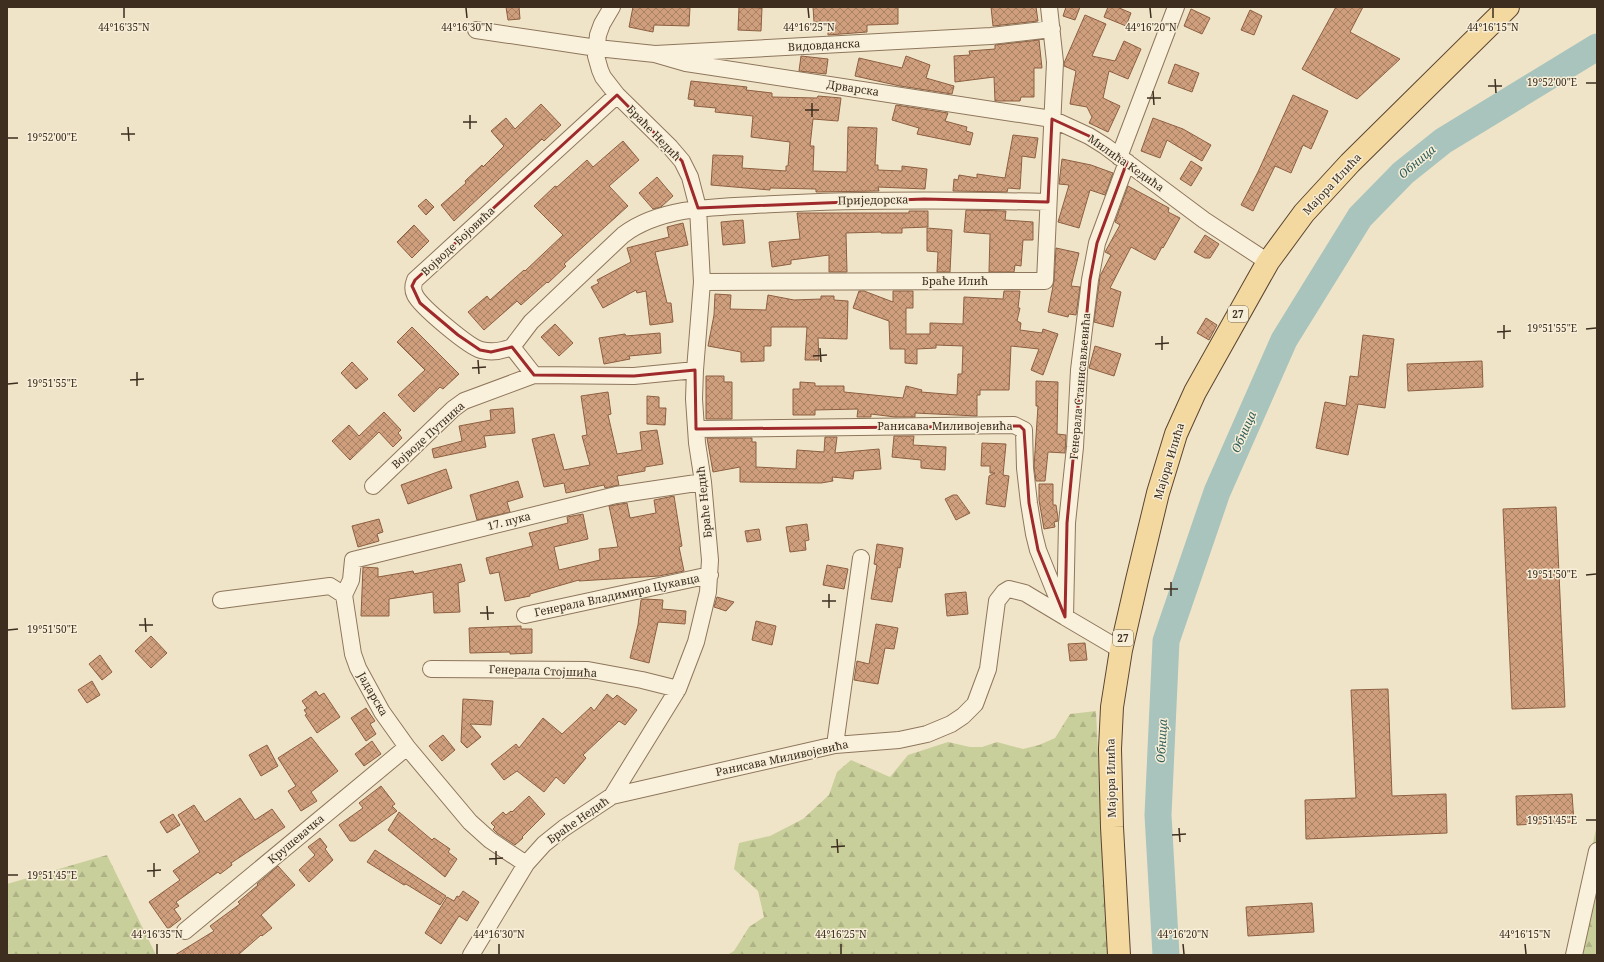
<svg xmlns="http://www.w3.org/2000/svg" width="1604" height="962" font-family="'Noto Serif',serif">
<style>
.forest{fill:url(#forest-firs)}
.lines{fill:none;stroke-linecap:round;stroke-linejoin:round}
.river{stroke:#a9c4bc;stroke-width:27}
.building{fill:url(#building-cross-hatch);stroke:#8d5f41}
.street-casing{stroke:#8d765c;stroke-width:18}
.primary-casing{stroke:#5b4430;stroke-width:24}
.street{stroke:#faf1dc;stroke-width:16}
.primary{stroke:#f3d9a0;stroke-width:22}
.marked{fill:none;stroke:#9e2a2b;stroke-width:3;stroke-linejoin:round}
.ticks{fill:none;stroke:#3d2e20;stroke-width:1.5}
.labels{text-anchor:middle;stroke-width:3;stroke-linejoin:round;paint-order:stroke}
.shield{fill:#f7eed8;stroke:#756857;stroke-width:1}
.shield-label{font-size:10px;font-weight:bold;fill:#3d2e20}
.street-label{font-size:11px;fill:#3d2e20;stroke:#f7eed8}
.water-label{font-size:12px;font-style:italic;fill:#2f5d5a;stroke:#f7eed8}
.ticks-label{font-size:10px;text-anchor:middle;fill:#3d2e20;stroke:#f7eed8;stroke-width:3;stroke-linejoin:round;paint-order:stroke}
</style>
<defs>
<pattern id="forest-firs" width="22" height="20" patternUnits="userSpaceOnUse"><rect width="22" height="20" fill="#c9cf9b"/><path d="M5 1l3.5 6h-7zM16 11l3.5 6h-7z" fill="#aeb285"/></pattern>
<pattern id="building-cross-hatch" width="8" height="8" patternUnits="userSpaceOnUse"><rect width="8" height="8" fill="#cf9f7d"/><path d="M0 0l8 8M0 8l8-8" fill="none" stroke="#a98266"/></pattern>
</defs>
<rect width="100%" height="100%" fill="#f0e4c8"/>
<path class="forest" d="M1096,711L1108,955H727L734,951L749,927L764,917L758,891L734,869L739,843L770,836L803,819L829,795L837,772L851,760L890,777L908,755L948,742L970,747H982L997,742L1023,749L1039,745L1055,738L1070,714Z
M1597,825V955H1567L1568,951Z
M107,855L156,955H7V884Z"/>
<g class="lines">
<path class="river" d="M1166,955L1158,815L1166,641L1217,492L1284,340L1360,217L1403,173L1443,141L1597,47"/>
</g>
<path class="building" d="M506,7H519L520,19L508,20Z
M633,7H690L689,26L654,25L653,32L629,27Z
M739,7L762,8L761,31L738,30Z
M813,7H898V24L867,25V32L828,35V22H814Z
M991,7H1036L1038,21L993,26Z
M1066,7H1080L1075,20L1063,16Z
M1108,7H1117L1131,13L1126,26L1104,17Z
M1336,7H1363L1350,32L1400,59L1357,99L1302,69Z
M1191,9L1210,18L1202,34L1184,26Z
M1250,10L1262,16L1254,35L1241,30Z
M1085,15L1106,24L1092,56L1115,61L1124,41L1141,49L1128,79L1109,71L1103,98L1120,106L1108,132L1089,123L1092,117L1087,107L1070,104L1076,71L1064,66V63Z
M1039,40L1042,68H1034V97H1021L1020,101H995L994,77L955,82L954,56L970,55L969,51L995,49V45Z
M801,56L828,59L826,74L799,71Z
M906,56L930,65L926,78L954,86L952,94L900,86L855,76L859,58L902,68Z
M1175,64L1199,73L1192,92L1168,83Z
M691,81L747,87L746,90L772,93V97L817,98L818,96L841,98L838,121L813,119L810,146H814L813,171L847,172L848,127L877,128L875,165H878V170L902,171V166L927,169L925,189L878,187L879,191L816,192V189L770,188V190L711,185L713,155L743,156L742,168L786,171V166H788L790,142L751,137L753,116L715,112L716,108L694,106L695,100L688,99Z
M1293,95L1328,111L1311,149L1303,145L1291,173L1275,166L1253,211L1241,205L1258,172Z
M541,104L561,125L544,141L542,139L454,221L441,205L466,183L465,181L482,165L483,167L504,146L491,131L506,118L515,129Z
M896,105L948,113L945,121L967,127L966,131L973,133L970,145L917,134L919,128L892,120Z
M1153,118L1183,129L1211,145L1202,161L1167,140L1160,158L1141,151Z
M1013,135L1038,138L1035,158L1022,156L1020,189L1008,188L1007,192L953,191L954,179L958,180L959,175L977,178V174L1005,178Z
M623,141L639,160L609,186L628,206L564,264L566,266L548,283L547,282L521,305L517,301L484,330L468,312L487,296L490,300L524,270L525,271L563,235L534,206L555,186L557,187L587,160L593,167Z
M1062,159L1091,165L1113,173L1105,195L1090,190L1079,228L1058,222L1069,185L1059,184Z
M1191,161L1202,168L1191,186L1180,179Z
M657,177L673,196L661,207L653,209L639,193Z
M1128,186L1169,208L1168,212L1180,218L1163,248L1162,247L1155,260L1131,247L1110,288L1121,292L1113,327L1094,322L1100,276L1111,255L1105,252L1120,225L1115,222Z
M426,199L434,207L426,215L418,206Z
M966,210L1006,211L1005,220L1033,222V240H1023L1021,266L1015,265L1014,272H989L990,234L964,232Z
M909,211H928V227L902,228V233H881V232L846,233L847,272H829V255L791,260V264L772,267L769,242L800,239L797,213H909Z
M743,220L745,243L723,245L721,222Z
M683,223L688,245L655,252L667,303H671L673,322L650,325L646,291L637,293L636,290L603,308L591,287L599,283L597,280L631,262L627,248L669,237L667,227Z
M414,225L429,241L412,258L397,242Z
M927,228L952,230L950,272H937L938,252L927,251Z
M1205,235L1219,244L1210,258H1205L1194,252Z
M1056,248L1079,253L1071,286L1080,287L1076,315L1069,314L1068,317L1048,312L1054,281Z
M859,291H864L893,302V291H913V308H906V334H930V323L963,324L964,297L1003,299L1004,291H1020L1018,308H1020L1017,321L1021,323L1020,330L1042,333L1043,329L1058,334L1043,375L1031,370L1039,349L1011,346L1009,390H980V395H977V416L915,413V417H895L871,414V417H857L858,409L815,410V415H793V389H800V382L815,383V386H844V392L903,398L906,386L922,390L921,392L957,395L958,374H962L963,346L936,345V348L917,349V364L905,363V349H890L889,321L853,308Z
M715,294L731,295L730,309L766,310L768,295L794,300L821,299V296H834V300L848,301L847,339L818,338L819,360H805L807,327H771V346H764V361L741,362V352L708,346L714,315Z
M1206,318L1217,325L1209,340L1197,333Z
M555,324L573,343L559,356L541,337Z
M412,327L459,374L443,389L440,387L414,412L398,395L425,370L397,342Z
M660,333L661,353L629,356L630,359L604,364L599,338L625,334L626,336Z
M1363,335L1394,339L1385,408L1358,404L1348,455L1316,448L1325,402L1346,406L1350,376L1358,377Z
M1095,346L1121,354L1114,376L1089,368Z
M1482,361L1483,387L1408,391L1407,364Z
M352,362L368,379L356,389L341,373Z
M706,376H724V382H732V419H706Z
M1036,381L1058,382L1057,434L1066,435L1065,453L1048,452L1045,481H1036L1034,467L1038,406H1036Z
M608,392L611,414L608,415L617,454L642,450L640,432L657,430L663,464L645,467V471L617,476L619,485L605,488L604,485L566,493L564,483L544,487L532,439L554,434L564,470L590,465L582,436L587,435L581,396Z
M647,396L659,397V408H666L665,425L647,424Z
M513,408L515,433L484,436L486,447L434,458L432,449L462,441L459,426L491,420L490,410Z
M384,412L401,430L398,433L402,438L393,447L379,432L350,460L332,441L349,425L359,436Z
M894,436H914L913,445L946,447L945,470L921,468V460L892,457Z
M825,437H837L835,453L879,449L881,469L854,471L853,479L832,477L833,481L821,483L740,482V467L713,472L707,438H752V442H756V467L796,469L797,450L824,452Z
M982,443L1006,444L1003,475L1009,476L1005,507L986,504L989,476L995,473H990V466H981Z
M446,469L452,488L408,504L401,485Z
M518,481L523,497L507,502L510,512L477,520L470,495Z
M1039,484H1053V505H1056L1058,518V521L1054,522L1055,527L1044,529L1039,500Z
M953,495H957L970,513L956,520L945,499Z
M674,496L682,546L679,547L684,571L659,576L579,581V580L530,594V596L505,601L499,572L490,574L486,558L533,546L529,533L568,523L567,517L583,514L588,539L554,547L559,570L600,560L599,549L618,547L609,506L627,503L630,518L656,513L654,500Z
M1556,507L1565,707L1512,709L1503,509Z
M379,519L383,532L377,534L379,541L358,547L352,526Z
M807,524L809,540L805,541L806,550L790,552L786,527Z
M759,529L761,540L747,542L745,531Z
M877,544L903,548L900,568L898,567L892,602L871,599L877,565L874,564Z
M461,564L465,581L458,583L460,612L434,613L433,592L389,599V616H361L363,567L378,568V577L413,571L414,574Z
M827,565L848,569L844,589L823,585Z
M966,592L968,614L947,616L945,594Z
M717,597L734,602L726,611L714,607Z
M645,599L663,600L662,609L686,611L685,624L658,622L649,663L630,658L638,625L641,600Z
M756,621L776,626L772,645L752,640Z
M876,624L898,628L894,649L885,648L878,684L854,680L857,661L869,664Z
M521,626V629H532V653L510,654V652L470,653L469,628Z
M151,636L167,653L151,668L135,651Z
M1085,643L1087,660L1070,661L1068,644Z
M100,655L112,672L102,680L89,664Z
M92,681L100,695L87,703L78,690Z
M1388,689L1392,796L1446,794L1447,833L1306,839L1305,800L1356,798L1351,690Z
M316,691L319,696L324,693L340,717L317,733L305,715L307,714L304,710L307,708L302,701Z
M607,694L613,699L617,695L637,710L625,725L619,721L583,755L586,758L564,784L556,777L544,792L517,771L504,780L491,764L516,744L519,748L543,718L562,734L591,707L594,711Z
M463,699L493,701L491,725L470,724L481,737L467,748L461,742Z
M366,708L375,721L370,724L376,734L366,741L351,718Z
M443,735L455,750L442,761L429,746Z
M311,737L338,771L311,792L317,801L301,811L288,791L296,786L278,758Z
M372,741L381,754L364,766L355,754Z
M267,745L278,766L261,776L249,755Z
M381,786L395,804L392,806L397,811L355,841H350L339,825L363,808L359,803Z
M1572,794L1574,822L1517,825L1516,796Z
M529,796L545,814L522,837L523,838L515,845L497,833L493,829L495,827L491,823L503,812L506,815L511,811L512,812Z
M240,798L255,820L272,809L285,827L231,863L232,865L220,874L218,872L176,902L179,906L174,909L181,919L168,929L149,902L180,880L173,871L200,852L178,815L194,805L205,822Z
M399,812L432,840L434,838L450,849L448,852L457,859L445,877L388,830Z
M173,814L180,825L167,833L160,822Z
M320,838L327,847L325,849L333,860L309,882L299,870L315,855L308,847Z
M375,850L446,896L440,905L406,884L404,885L367,862Z
M278,866L295,885L261,915L272,928L262,936L261,935L238,955H175L214,931L210,926L240,904L238,902L258,885L257,884Z
M463,891L479,902L467,921L459,916L441,944L425,933L447,897L454,901L457,896L459,897Z
M1312,903L1314,932L1248,936L1246,907Z"/>
<g class="lines">
<defs>
<path id="street" d="M476,30L597,48L655,54L991,36L1052,29
M655,54L686,63L1052,119L1089,136L1105,146L1204,220L1268,262
M617,95L415,280C413,285 412,289 415,295C421,307 469,347 481,350C492,353 502,351 512,347L531,322L623,235C664,204 727,207 775,204C866,199 957,200 1048,202
M1119,157L1176,7
M702,282L1045,281L1055,62L1049,7
M512,347L534,375L634,376L695,370
M696,429L1014,425L1024,430L1025,468L1029,503L1034,534L1038,550L1065,617L1121,650
M373,486L453,409L464,401L534,375
M344,595L351,580L353,560L616,495L703,482
M221,600L330,586L344,595L353,654L358,668L382,712L407,747L470,822L490,840L526,864
M525,615L710,575
M431,669L588,670L642,680L678,689
M835,745L861,558
M612,796L835,745L899,740L927,734L951,724L963,716L975,704L988,669L997,601L1004,592L1009,589L1025,593L1065,617L1067,523L1075,447L1079,370L1090,280L1097,243L1127,162
M185,931L407,747
M471,955L526,864L544,844L564,828L612,796L678,689L696,642L708,592L710,560L703,482L697,443L694,399L695,370L702,282L698,208L690,177L682,161L670,147L617,95L603,77L600,70L596,56L598,35L602,24L612,7
M1574,955L1597,851"/>
<path id="primary" d="M1119,955L1112,827L1110,749L1112,707L1121,650L1137,580L1158,493L1176,434L1195,392L1268,262L1304,213L1350,163L1508,7"/>
</defs>
<use href="#street" class="street-casing"/>
<use href="#primary" class="primary-casing"/>
<use href="#street" class="street"/>
<use href="#primary" class="primary"/>
</g>
<path class="marked" d="M617,95L682,161L698,208L924,199L1048,202L1052,119L1089,136L1127,162L1097,243L1090,280L1067,523L1065,617L1038,550L1029,503L1024,430L1020,426L696,429L695,370L634,376L534,375L512,347L491,352L480,350L458,335L420,303L412,286L415,280Z"/>
<path class="ticks" d="M124,8V18M466,8L467,18M808,8L809,18M1150,8L1151,18M1493,8V18M1495,79L1496,93M1586,83H1596M1488,86H1502M1153,91L1154,105M1147,98H1161M812,103V117M805,110H819M470,115V129M463,122H477M128,127L129,141M121,134H135M8,138H18M1504,325V339M1586,329L1596,328M1497,332L1511,331M1162,336V350M1155,344L1169,343M820,348L821,362M813,356L827,355M478,360L479,374M472,368L486,367M137,372V386M130,380L144,379M8,384L18,383M1586,575L1596,574M1171,582V596M1164,589H1178M829,594V608M822,601H836M487,606L488,620M480,613H494M145,618L146,632M139,625H153M8,630L18,629M1586,820H1596M1179,828L1180,842M1172,835L1186,834M837,839L838,853M831,847L845,846M496,851V865M489,859L503,858M154,863V877M147,871L161,870M8,875H18M157,944V954M499,944V954M841,944V954M1183,944L1184,954M1525,944L1526,954"/>
<g class="labels">
<g class="shield">
<rect x="1228" y="306" width="20" height="16" rx="3"/>
<rect x="1113" y="630" width="20" height="16" rx="3"/>
</g>
<g class="shield-label">
<text x="1238" y="318">27</text>
<text x="1123" y="642">27</text>
</g>
<g class="street-label">
<text transform="translate(824 45) rotate(-3)" y="4">Видовданска</text>
<text transform="translate(853 88) rotate(9)" y="4">Дрварска</text>
<text transform="translate(654 133) rotate(46)" y="4">Браће Недић</text>
<text transform="translate(1126 163) rotate(35)" y="4">Милића Кедића</text>
<text transform="translate(1332 184) rotate(-47)" y="4">Мајора Илића</text>
<text transform="translate(873 200) rotate(-1)" y="4">Приједорска</text>
<text transform="translate(458 241) rotate(-43)" y="4">Војводе Бојовића</text>
<text x="955" y="285">Браће Илић</text>
<text transform="translate(1080 386) rotate(-85)" y="4">Генерала Станисављевића</text>
<text x="945" y="430">Ранисава Миливојевића</text>
<text transform="translate(428 435) rotate(-42)" y="4">Војводе Путника</text>
<text transform="translate(1169 461) rotate(-73)" y="4">Мајора Илића</text>
<text transform="translate(704 502) rotate(-96)" y="4">Браће Недић</text>
<text transform="translate(509 521) rotate(-14)" y="4">17. пука</text>
<text transform="translate(617 595) rotate(-12)" y="4">Генерала Владимира Цукавца</text>
<text transform="translate(543 671) rotate(2)" y="4">Генерала Стојшића</text>
<text transform="translate(373 694) rotate(60)" y="4">Јадарска</text>
<text transform="translate(782 758) rotate(-12)" y="4">Ранисава Миливојевића</text>
<text transform="translate(1111 778) rotate(-91)" y="4">Мајора Илића</text>
<text transform="translate(578 820) rotate(-35)" y="4">Браће Недић</text>
<text transform="translate(296 839) rotate(-40)" y="4">Крушевачка</text>
</g>
<g class="water-label">
<text transform="translate(1417 162) rotate(-40)" y="4">Обница</text>
<text transform="translate(1244 432) rotate(-66)" y="4">Обница</text>
<text transform="translate(1162 741) rotate(-87)" y="4">Обница</text>
</g>
</g>
<g class="ticks-label">
<text x="124" y="31">44°16'35"N</text>
<text x="467" y="31">44°16'30"N</text>
<text x="809" y="31">44°16'25"N</text>
<text x="1151" y="31">44°16'20"N</text>
<text x="1493" y="31">44°16'15"N</text>
<text x="1552" y="86">19°52'00"E</text>
<text x="52" y="141">19°52'00"E</text>
<text x="1552" y="332">19°51'55"E</text>
<text x="52" y="387">19°51'55"E</text>
<text x="1552" y="578">19°51'50"E</text>
<text x="52" y="633">19°51'50"E</text>
<text x="1552" y="824">19°51'45"E</text>
<text x="52" y="879">19°51'45"E</text>
<text x="157" y="938">44°16'35"N</text>
<text x="499" y="938">44°16'30"N</text>
<text x="841" y="938">44°16'25"N</text>
<text x="1183" y="938">44°16'20"N</text>
<text x="1525" y="938">44°16'15"N</text>
</g>
<rect width="1604" height="962" fill="none" stroke="#3d2e20" stroke-width="16"/>
</svg>
